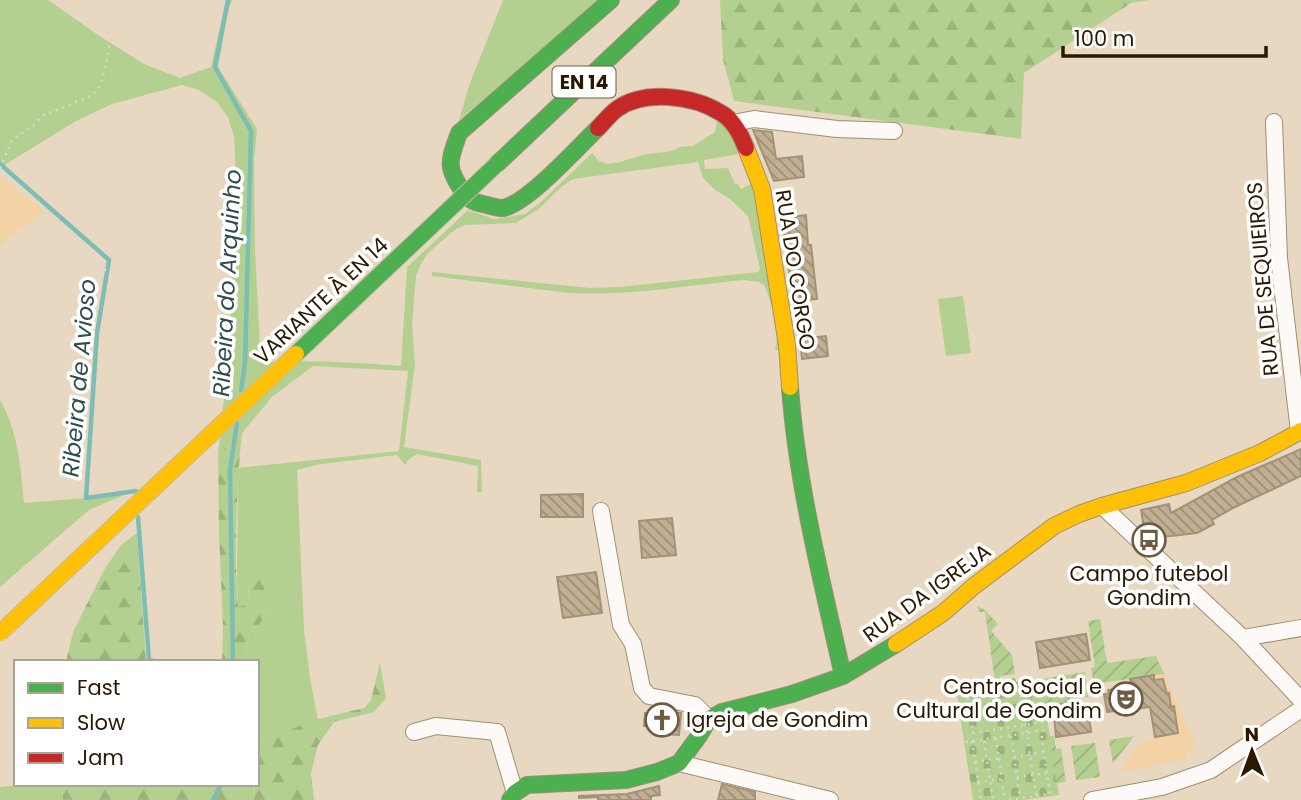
<svg xmlns="http://www.w3.org/2000/svg" width="1301" height="800" font-family="Poppins,sans-serif">
<style>
.built{fill:#f3d3a6}
.grass{fill:#b4d090}
.forest{fill:url(#forest-firs)}
.cemetery{fill:url(#cemetery-stones)}
.garden{fill:url(#garden-furrows)}
.lines{fill:none;stroke-linecap:round;stroke-linejoin:round}
.stream{stroke:#7cbdb6;stroke-width:4.5}
.building{fill:url(#building-back-hatch);stroke:#a29277;stroke-width:2}
.street-casing{stroke:#9f8f74;stroke-width:18}
.fast-casing{stroke:#9f8f74;stroke-width:18}
.slow-casing{stroke:#9f8f74;stroke-width:18}
.jam-casing{stroke:#9f8f74;stroke-width:18}
.path{stroke:#dcd6ce;stroke-width:2.5;stroke-dasharray:2 5;stroke-linecap:butt}
.street{stroke:#fcf9f6;stroke-width:16}
.fast{stroke:#4caf50;stroke-width:16}
.slow{stroke:#ffc107;stroke-width:16}
.jam{stroke:#c62828;stroke-width:16}
.fast-bridge-casing{stroke:#c5baad;stroke-width:18;stroke-linecap:butt}
.slow-bridge-casing{stroke:#c5baad;stroke-width:18;stroke-linecap:butt}
.fast-bridge{stroke:#4caf50;stroke-width:16}
.slow-bridge{stroke:#ffc107;stroke-width:16}
.labels{text-anchor:middle;stroke-width:7;stroke-linejoin:round;paint-order:stroke}
.shield{fill:#fff;stroke:#6b5d4c;stroke-width:2}
.shield-label{font-size:19px;font-weight:bold;fill:#2b1800}
.street-label{font-size:21px;fill:#2b1800;stroke:#fff}
.poi-label{font-size:21px;fill:#2b1800;stroke:#fff}
.water-label{font-size:23px;font-style:italic;fill:#2e4d4d;stroke:#fff}
</style>
<defs>
<pattern id="forest-firs" width="22" height="20" patternUnits="userSpaceOnUse" patternTransform="scale(1.75)"><rect width="22" height="20" fill="#b4d090"/><path d="M5 1l3.5 6h-7zM16 11l3.5 6h-7z" fill="#9bb27a"/></pattern>
<pattern id="cemetery-stones" width="16" height="16" patternUnits="userSpaceOnUse" patternTransform="scale(1.75)"><rect width="16" height="16" fill="#b4d090"/><path d="M2 7V4a2 2 0 0 1 4 0v3zM10 15v-3a2 2 0 0 1 4 0v3z" fill="#9bb27a"/></pattern>
<pattern id="garden-furrows" width="10" height="10" patternUnits="userSpaceOnUse" patternTransform="scale(1.75)"><rect width="10" height="10" fill="#b4d090"/><path d="M-1 1l2-2M0 10L10 0M9 11l2-2" fill="none" stroke="#9bb27a"/></pattern>
<pattern id="building-back-hatch" width="6" height="6" patternUnits="userSpaceOnUse" patternTransform="scale(1.75)"><rect width="6" height="6" fill="#c1af93"/><path d="M-1 5l2 2M0 0l6 6M5-1l2 2" fill="none" stroke="#9d8d76"/></pattern>
</defs>
<rect width="100%" height="100%" fill="#e8d8c1"/>
<path class="built" d="M0,176L45,211L0,245Z
M1164,674L1197,748L1186,752V759L1117,773L1141,742L1155,739L1153,725H1160L1157,706L1148,707L1143,677Z"/>
<path class="grass" d="M0,0H48L101,37L144,64L180,78L211,67L226,0H232L227,16L218,67L257,129L254,161L255,248L260,347L258,362C306,360 354,362 401,366L407,267L468,210L494,219L525,214L541,202L592,153L599,161L607,164L620,162L646,154L665,152L674,150L680,147L693,146L715,132L717,120L736,137L740,153L739,154L704,160L705,169L728,168L735,184H738L741,189L751,184L759,210L768,271L770,274L783,350H775C781,330 772,304 764,285L759,282L743,280C685,286 627,296 569,293L432,276V272L590,288L620,287L758,272L760,269L759,264L748,216L730,199L715,190L703,178L698,162L573,179L561,187L539,209L516,223L465,225L456,229L428,253L421,264L416,276L412,325L415,364L404,447L481,460L482,492H477L478,466L417,454L408,460L405,465L397,455L321,464L297,470L304,630L310,678L318,719L257,742V662H244L249,634L265,618L267,592L259,571L249,582L248,604L238,608L237,582L238,468L399,451L408,371L313,366L272,397L242,433L218,455L229,351L236,175L234,137L228,117L217,102L199,90L182,85L112,104L76,121L3,166L0,165Z
M503,0H601L459,120L470,83Z
M963,296L971,353L946,356L938,299Z
M0,400C18,430 21,469 24,503L86,498L136,490L89,510L0,587Z
M27,784H62L63,800H0V787Z
M235,784H253L254,800H230Z"/>
<path class="forest" d="M720,0H1149L1131,3L1024,73L1021,139L734,101L723,59Z
M242,433C236,490 234,550 238,607L248,604L249,582L259,570L267,592L265,618L249,634L244,662H222L223,627L219,532L218,455Z
M137,533L146,662H66L73,632L104,570L121,545Z
M380,662L386,698L374,712L334,722L318,745L311,773L314,800H254V784H257V742L318,719L364,708L371,700Z
M62,784H235L230,800H63Z"/>
<path class="cemetery" d="M1015,678L1016,682L1041,679L1059,795L1024,800H973L957,695L996,689L995,681Z"/>
<path class="garden" d="M977,606L985,610L998,624L991,631L1012,655L1015,674L1000,676V680L995,681L985,612H979Z
M1100,619L1107,663L1156,656L1164,674L1094,684L1091,668L1095,667L1088,621Z
M1085,672L1088,697L1067,700L1066,703L1045,706L1041,679Z
M1050,736H1054L1056,749L1061,748L1066,782L1056,783Z
M1134,736L1113,764L1109,740Z
M1095,743L1100,777L1076,780L1071,746Z"/>
<g class="lines">
<path class="stream" d="M228,0L215,67L251,131L245,363L241,390
M0,164L109,260L97,333L86,498L136,491
M138,517L149,660L158,662
M233,662L230,470L237,423
M213,800L221,784"/>
</g>
<path class="building" d="M753,130L772,132L776,159L802,156L804,177L774,181Z
M806,215L808,245H811L817,299L794,302L781,218Z
M826,336L828,356L802,359L800,339Z
M1301,449V476L1235,507L1212,520L1214,524L1197,533L1154,538L1151,527L1144,528L1141,510L1169,504L1171,513L1237,477Z
M583,494V517H541V495Z
M672,518L676,555L642,558L639,521Z
M596,572L602,613L563,618L557,577Z
M1086,634L1090,660L1040,668L1036,642Z
M1154,675V680L1163,679L1167,694L1169,693L1171,707L1174,706L1178,733L1155,737L1150,707L1107,712L1104,694H1109L1108,690L1132,686L1130,679Z
M1069,703L1071,719L1089,716L1091,732L1056,737L1053,705Z
M666,711L681,713L679,735L664,734V727L644,726L645,713L666,715Z
M722,784L755,792V800H718Z
M659,786L660,795L651,796V800H598V797L579,798V796L627,794Z"/>
<g class="lines">
<defs>
<path id="street" d="M1274,122L1279,258L1299,432
M733,123L754,119L837,129L894,131
M1102,506L1243,638L1301,700
M601,511L621,625L633,644L642,688L649,696L695,705L709,719
M1243,638L1301,628
M414,732L436,726L497,732L515,793
M679,763L830,800
M1092,800L1162,787L1211,770L1301,709"/>
<path id="fast" d="M598,128C578,147 527,204 503,208C498,208 491,206 487,205C477,203 469,201 464,193C445,167 449,161 459,133L611,0
M497,164L671,0
M790,387C797,485 822,581 843,676
M510,800L515,793L527,785L626,780L657,772L679,763L699,736L709,719L722,712L792,694L843,676L896,644"/>
<path id="slow" d="M746,148L762,189L787,345L790,387
M896,644L943,613L974,586L1054,526L1079,514L1102,506L1186,483L1260,453L1301,431"/>
<path id="jam" d="M598,128C604,122 610,114 617,109C645,89 694,96 721,113C734,120 741,135 746,148"/>
</defs>
<use href="#street" class="street-casing"/>
<use href="#fast" class="fast-casing"/>
<use href="#slow" class="slow-casing"/>
<use href="#jam" class="jam-casing"/>
<path class="path" d="M0,168L12,140L34,125L42,116L91,96L100,86L107,62L111,35L91,18L75,0
M0,171L36,200L88,249L91,253L95,267L109,271
M983,600L989,607
M1019,682L1037,800
M1020,689L1039,686L1044,722L973,733L968,698L1020,690
M970,715L1023,707
M1011,736L1020,798
M996,738L1005,800
M972,741L981,800
M984,741L993,800
M966,742L1046,730
M1014,757L1044,752
M975,762L999,758
M1017,777L1047,773
M978,782L1002,779
M1009,800L1050,794L1041,731"/>
<use href="#street" class="street"/>
<use href="#fast" class="fast"/>
<use href="#slow" class="slow"/>
<use href="#jam" class="jam"/>
<defs>
<path id="fast-bridge" d="M296,354L497,164"/>
<path id="slow-bridge" d="M0,633L296,354"/>
</defs>
<use href="#fast-bridge" class="fast-bridge-casing"/>
<use href="#slow-bridge" class="slow-bridge-casing"/>
<use href="#fast-bridge" class="fast-bridge"/>
<use href="#slow-bridge" class="slow-bridge"/>
</g>
<defs>
<symbol id="bus-ring" viewBox="-11 -11 22 22"><circle r="9.5" fill="#fff" stroke="#6d5b44" stroke-width="1.5"/><path d="M-5-6H5V4H4V6H2V4H-2V6H-4V4H-5ZM-3.5-4V0h7V-4ZM-3.5 1.2v1.5H-2V1.2ZM2 1.2v1.5H3.5V1.2Z" fill="#6d5b44"/></symbol>
<symbol id="theatre-ring" viewBox="-11 -11 22 22"><circle r="9.5" fill="#fff" stroke="#6d5b44" stroke-width="1.5"/><path d="M-5-5.5Q0-4 5-5.5V0Q5 5 0 6Q-5 5-5 0ZM-3.3-2.5H-1v1.5H-3.3ZM1-2.5H3.3v1.5H1ZM-2.8 1Q0 5.5 2.8 1Z" fill="#6d5b44"/></symbol>
<symbol id="church-ring" viewBox="-11 -11 22 22"><circle r="9.5" fill="#fff" stroke="#6d5b44" stroke-width="1.5"/><path d="M-1.2-6h2.4v3.5h3.3v2.4h-3.3V6h-2.4V-.1h-3.3v-2.4h3.3Z" fill="#6d5b44"/></symbol>
</defs>
<g fill-rule="evenodd">
<use href="#bus-ring" x="1130" y="521" width="38" height="38"/>
<use href="#theatre-ring" x="1107" y="680" width="38" height="38"/>
<use href="#church-ring" x="643" y="701" width="38" height="38"/>
</g>
<g class="labels">
<rect class="shield" x="552.5" y="66.5" width="63" height="31" rx="5"/>
<g class="shield-label">
<text x="584" y="89">EN 14</text>
</g>
<g class="street-label">
<text transform="translate(795 270) rotate(81)" y="7">RUA DO CORGO</text>
<text transform="translate(1263 279) rotate(-95)" y="7">RUA DE SEQUIEIROS</text>
<text transform="translate(321 301) rotate(-43)" y="7">VARIANTE À EN 14</text>
<text transform="translate(927 593) rotate(-36)" y="7">RUA DA IGREJA</text>
</g>
<g class="poi-label">
<text x="1149" y="581">Campo futebol<tspan x="1149" dy="24">Gondim</tspan></text>
<text x="1102" y="694" text-anchor="end">Centro Social e<tspan x="1102" dy="24">Cultural de Gondim</tspan></text>
<text x="686" y="727" text-anchor="start">Igreja de Gondim</text>
</g>
<g class="water-label">
<text transform="translate(227 283) rotate(-87)" y="8">Ribeira do Arquinho</text>
<text transform="translate(79 378) rotate(-85)" y="8">Ribeira de Avioso</text>
</g>
</g>
<rect x="14" y="660" width="245" height="126" fill="#ffffff" stroke="#aaa399" stroke-width="2"/>
<rect x="28" y="683" width="35" height="10" fill="#4caf50" stroke="#aaa399" stroke-width="2"/>
<text x="77" y="695" font-size="21" fill="#2b1800">Fast</text>
<rect x="28" y="718" width="35" height="10" fill="#ffc107" stroke="#aaa399" stroke-width="2"/>
<text x="77" y="730" font-size="21" fill="#2b1800">Slow</text>
<rect x="28" y="753" width="35" height="10" fill="#c62828" stroke="#aaa399" stroke-width="2"/>
<text x="77" y="765" font-size="21" fill="#2b1800">Jam</text>
<g transform="translate(1252 751) rotate(359)" stroke="#ffffff" stroke-width="5" paint-order="stroke">
<path d="M0-5L12 26L0 18L-12 26Z" fill="#2b1800"/>
<text y="-10" font-size="19" font-weight="bold" text-anchor="middle" fill="#2b1800">N</text>
</g>
<path d="M1063 46v10h203v-10" fill="none" stroke="#2b1800" stroke-width="3.5"/>
<text x="1074" y="46" font-size="21" fill="#2b1800" stroke="#ffffff" stroke-width="5" paint-order="stroke">100 m</text>
</svg>
